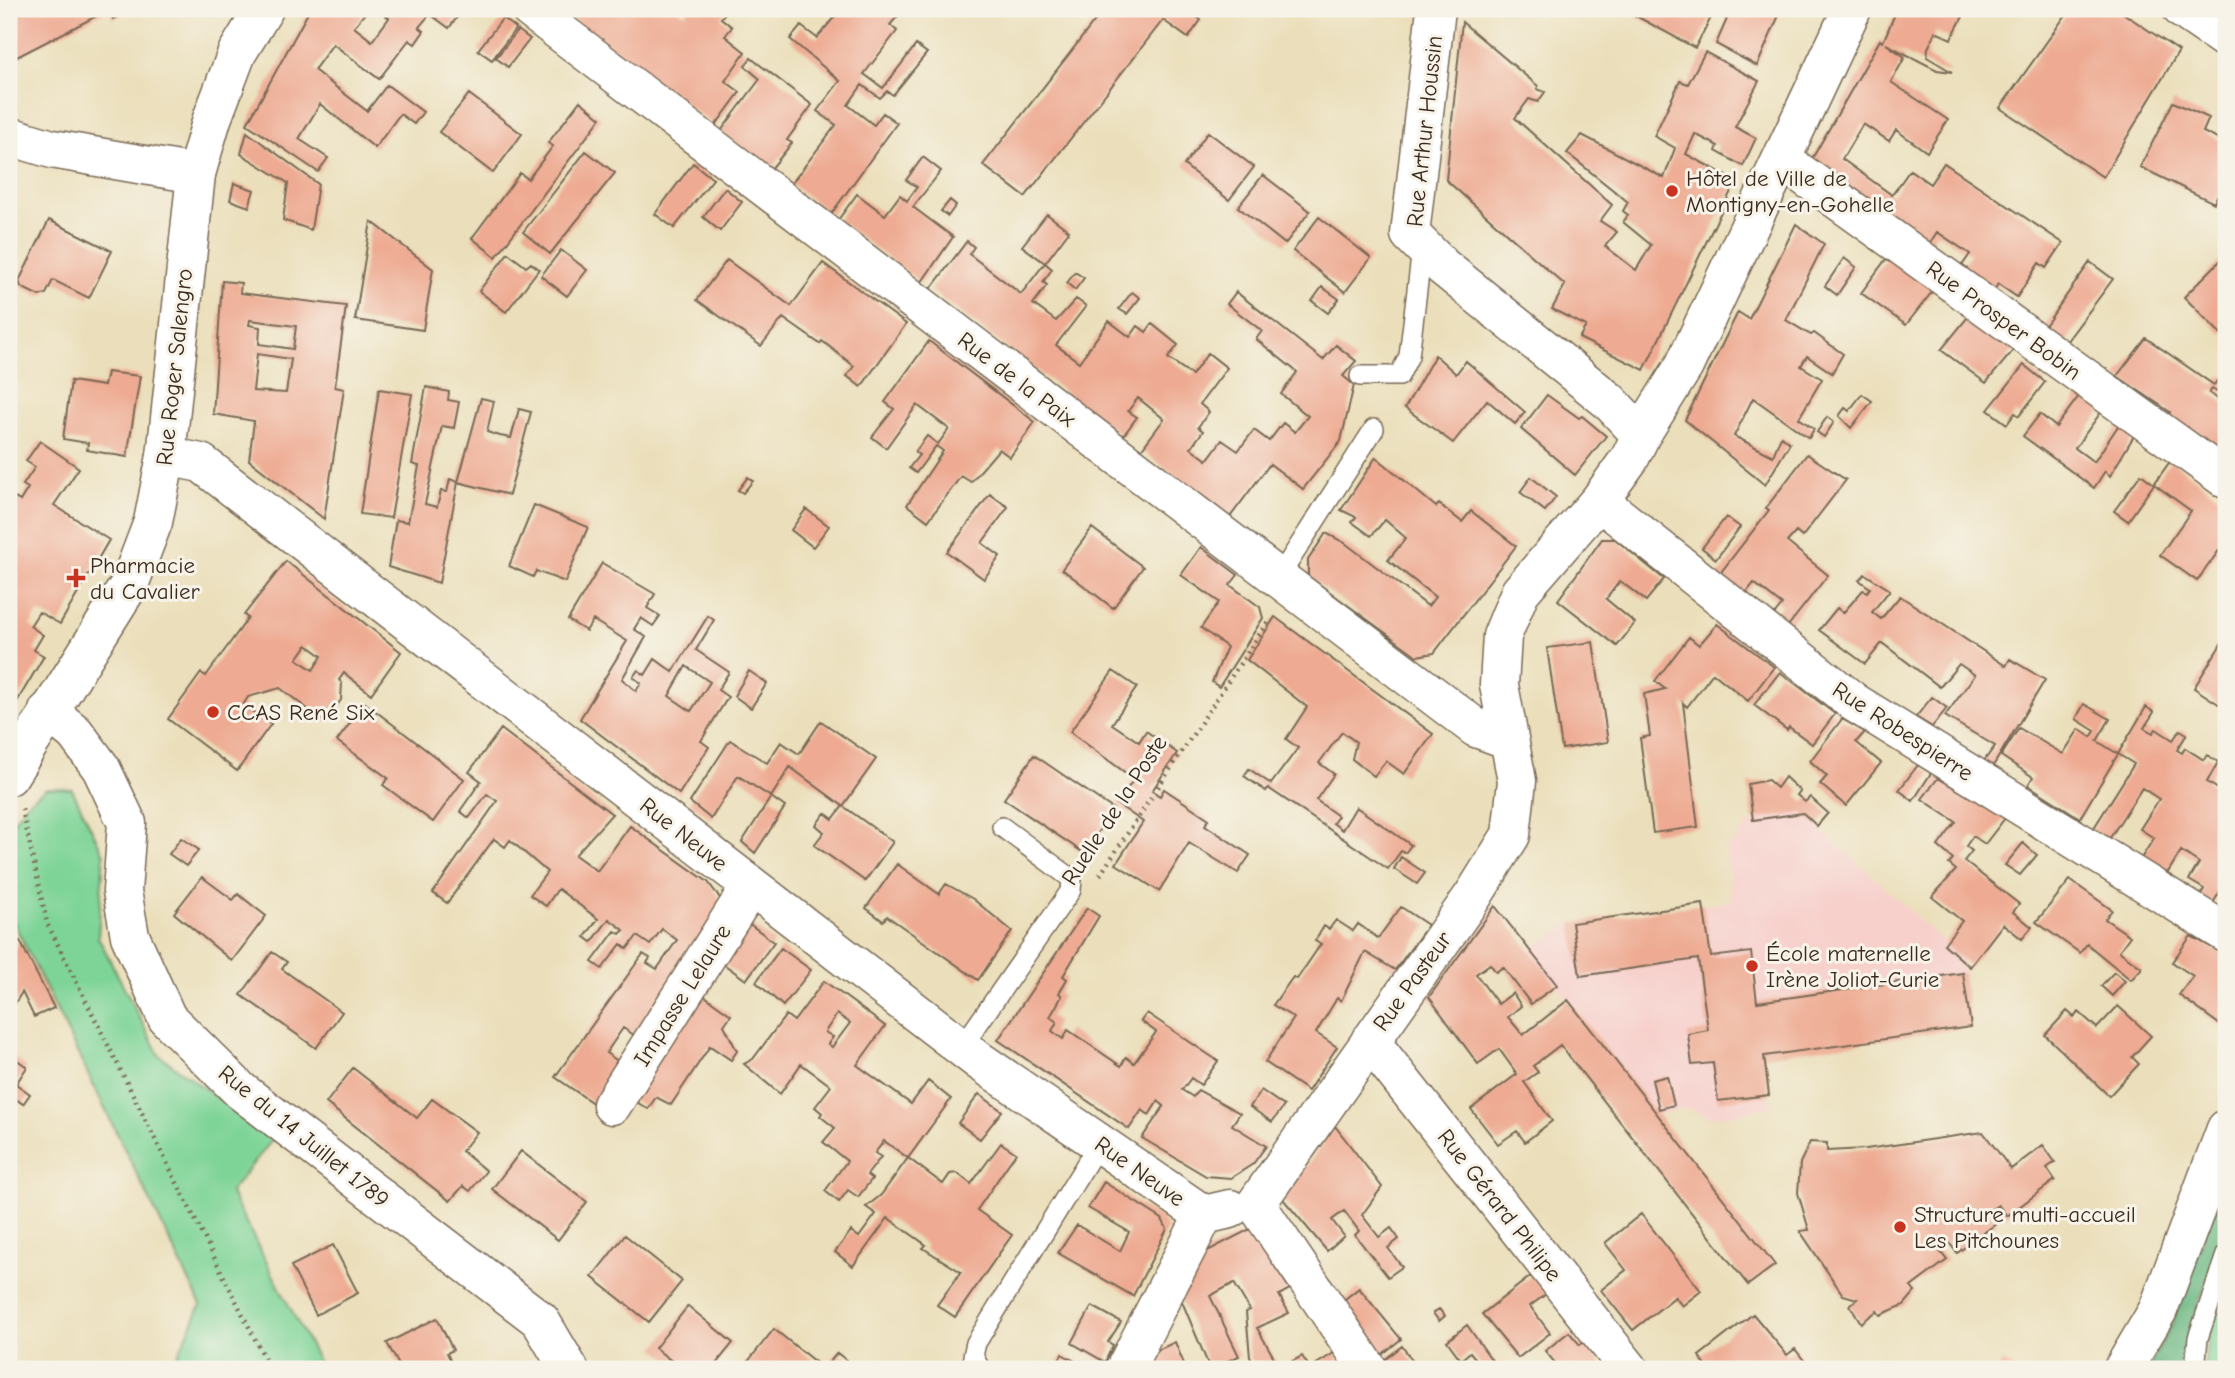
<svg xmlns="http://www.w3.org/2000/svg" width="2235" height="1378" font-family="'Comic Neue',sans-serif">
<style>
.built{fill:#f7d0cc}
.green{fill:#7ed497;stroke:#5c7f5a;stroke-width:2}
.forest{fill:#66b680;stroke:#50704f;stroke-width:2}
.building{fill:#eeaa92;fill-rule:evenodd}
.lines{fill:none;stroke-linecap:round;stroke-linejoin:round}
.lane-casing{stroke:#796955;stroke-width:22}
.street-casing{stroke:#796955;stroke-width:41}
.secondary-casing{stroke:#796955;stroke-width:41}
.path{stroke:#796955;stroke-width:4.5;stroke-dasharray:2 5;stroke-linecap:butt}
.lane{stroke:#fff;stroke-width:19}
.street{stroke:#fff;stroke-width:38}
.secondary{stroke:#fff;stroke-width:38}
.poi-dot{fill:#c8321e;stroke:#f7f3e8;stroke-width:2.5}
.labels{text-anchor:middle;stroke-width:6;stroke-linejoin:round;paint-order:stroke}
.street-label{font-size:23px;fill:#3b2a1e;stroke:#f7f3e8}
.poi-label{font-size:23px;fill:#3b2a1e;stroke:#f7f3e8;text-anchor:start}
</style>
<rect width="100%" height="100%" fill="#f7f3e8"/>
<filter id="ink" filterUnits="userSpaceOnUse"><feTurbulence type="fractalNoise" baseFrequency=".0143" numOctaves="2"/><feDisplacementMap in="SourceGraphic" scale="14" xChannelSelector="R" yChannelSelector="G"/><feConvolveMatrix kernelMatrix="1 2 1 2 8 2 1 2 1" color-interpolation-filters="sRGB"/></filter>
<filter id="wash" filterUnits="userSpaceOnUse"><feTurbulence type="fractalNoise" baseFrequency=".00686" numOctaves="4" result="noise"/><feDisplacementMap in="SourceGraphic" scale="28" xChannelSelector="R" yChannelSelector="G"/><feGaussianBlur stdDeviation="1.57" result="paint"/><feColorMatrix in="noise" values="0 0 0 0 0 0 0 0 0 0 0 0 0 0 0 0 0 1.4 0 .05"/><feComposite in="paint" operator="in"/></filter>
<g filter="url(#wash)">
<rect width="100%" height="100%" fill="#ebdfbb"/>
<path class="built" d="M1803,813L1961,958L1971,1027L1764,1056L1771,1107L1710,1118L1689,1108L1658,1115L1529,950L1572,923L1732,901L1726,851L1753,820Z"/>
<path class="green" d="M46,788L72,789L104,855L98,937L159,1055L273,1139L230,1192L322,1369H171L201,1305L9,913V827L28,802Z
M2226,1287V1369H2204L2208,1337Z"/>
<path class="forest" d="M2226,1175V1230L2188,1332L2178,1369H2148L2173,1321Z"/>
<g id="blocks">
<path class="building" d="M9,9H132L113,19L108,10L9,61Z
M310,9H368L354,27L372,41L389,18L377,9L395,12L397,9H463L449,28L430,14L419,27L424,31L415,44L409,40L379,79L333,44L314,70L367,111L387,85L423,112L414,124L400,114L375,148L320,104L299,139L328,158L318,172L247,124Z
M559,9H677L685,14L689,9H719L725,13L721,18L732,27L725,36L745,52L725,81L740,92L715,126Z
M841,9H904L890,25L897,31L864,74L883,88L916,45L927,53L893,95L887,91L880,98L862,85L848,105L874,125L883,113L897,123L831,214L791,184L836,125L817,111L840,81L790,39L801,26L817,38Z
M1104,9H1186L1201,20L1188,38L1163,20L1025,197L983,165Z
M1623,9H1773L1780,13L1757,66L1716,44L1727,19L1714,12L1695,48Z
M1897,9H1967L1951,39L1936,32L1928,48L1927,57L1952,72L1937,70L1886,44L1905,57L1891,82L1948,120L1927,152L1896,130L1889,141L1863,124L1842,159L1892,195L1910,170L1930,184L1944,163L2063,243L2046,268L2039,263L2017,297L1998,284L1989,298L1957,273L1970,254L1937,232L1926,249L1809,164L1880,40L1883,42Z
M2070,9H2117L2179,51L2103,177L2000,108Z
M503,18L516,28L492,60L478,50Z
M1462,22L1538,86L1537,89L1545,92L1538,102L1529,99L1515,118L1612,205L1600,221L1617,232L1605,246L1636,270L1651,245L1623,222L1628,215L1623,211L1628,202L1567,153L1582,135L1664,178L1675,148L1654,136L1680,81L1688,84L1705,52L1759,81L1735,127L1756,138L1743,166L1716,151L1718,146L1695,134L1686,154L1736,181L1644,370L1579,338L1586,326L1552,309L1565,285L1446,180Z
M518,30L530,39L508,67L496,58Z
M751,58L812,105L787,140L792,143L771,169L721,131L760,79L745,66Z
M469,94L522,134L493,173L439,132Z
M580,101L601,118L496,257L472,238L520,173L528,179L553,146L548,143Z
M2173,102L2209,118L2203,132L2226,143V177L2214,203L2140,167Z
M247,132L318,184L311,230L283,220L288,183L241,154Z
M1208,132L1254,167L1229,200L1184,165Z
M586,151L615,173L550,254L523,232Z
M923,157L941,171L913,207L953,237L921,283L838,220L857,194L885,215L900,195L907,201L917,187L906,180Z
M693,163L713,179L674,228L655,214Z
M1263,175L1310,211L1285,244L1238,207Z
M234,183L254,190L249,207L230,200Z
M725,188L742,202L720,231L703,217Z
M950,200L956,205L948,216L941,211Z
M1047,214L1069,231L1045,263L1022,246Z
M1319,217L1371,258L1345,292L1293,251Z
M49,220L112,251L89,298L53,280L46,294L39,296L21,287L19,281Z
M371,221L433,269L423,330L355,320Z
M1796,224L1824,244L1786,320L1811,335L1814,333L1843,354L1832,373L1807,356L1801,366L1822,379L1799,418L1814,429L1809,438L1753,398L1734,436L1773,456L1781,436L1790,443L1765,485L1685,420L1738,312L1749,319Z
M967,241L974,247L969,254L1021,294L1045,263L1052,269L1043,282L1047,285L1033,304L1056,321L1076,299L1086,306L1056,345L1079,362L1109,321L1130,337L1138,326L1146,332L1152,324L1178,345L1168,358L1192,375L1208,353L1227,368L1200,404L1209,412L1198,427L1203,431L1191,448L1207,460L1222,440L1238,451L1254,430L1269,441L1283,423L1295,432L1308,416L1281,394L1297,372L1256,339L1262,331L1227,304L1236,292L1323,360L1336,345L1356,361L1343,376L1354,385L1341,441L1303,489L1270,464L1230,517L1141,450L1164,419L1138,398L1128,411L1137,417L1123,436L930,290Z
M561,250L587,270L567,296L541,276Z
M508,253L526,267L531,263L539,269L506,312L479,291Z
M1889,255L1935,288L1906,325L1861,293Z
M2226,255V329L2221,334L2184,297Z
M1844,258L1856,267L1837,295L1825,286Z
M727,260L791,306L823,263L906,324L861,387L847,376L854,366L822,341L820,344L783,318L761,346L697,300Z
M2090,262L2113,279L2061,349L2040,333Z
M1075,272L1084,278L1075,290L1067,283Z
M222,281L241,283L240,293L346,306L335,387L344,389L324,519L249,460L254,421L213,414ZM250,320L296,326L293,349L259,344L260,327L249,325ZM257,354L291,359L286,393L253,391Z
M1322,287L1339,299L1328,313L1312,301Z
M1132,292L1140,298L1127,314L1119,309Z
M1971,313L2017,346L1986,383L1941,350Z
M2146,338L2214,385L2221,375L2226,378L2222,395L2212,389L2209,393L2226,404V462L2168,416L2170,412L2117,376Z
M929,341L1035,422L1010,457L999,449L971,482L961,476L928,521L907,505L943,451L936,446L916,473L909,468L919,455L915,452L927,436L938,444L949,429L917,405L886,448L872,437L894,409L885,402Z
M1435,355L1456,374L1466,361L1525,412L1515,424L1487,400L1453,443L1405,408Z
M2024,365L2045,382L2019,416L2015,413L2007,424L1988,410Z
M107,372L140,376L127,457L87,450L88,443L63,439L71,381L104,386Z
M426,387L449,392L448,400L459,402L454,428L442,426L425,504L437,507L441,491L447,492L450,479L458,482L439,583L388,567L396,520L408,522L419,466L412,464Z
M379,389L412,394L391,518L360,514Z
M2082,392L2104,408L2075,448L2094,462L2120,423L2135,434L2110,476L2105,471L2094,488L2023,436L2040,414L2056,427Z
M1862,394L1872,401L1851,428L1839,416L1845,408L1849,411Z
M1547,395L1579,418L1582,416L1606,436L1575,475L1521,429Z
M481,398L494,401L487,432L500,436L511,438L519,409L531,412L509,495L458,482Z
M1827,417L1834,422L1824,437L1817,432Z
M40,441L79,468L54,505L109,540L60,624L39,612L30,626L43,635L34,650L44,656L9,715V494L20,501L28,488L23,485L35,467L26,461Z
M1807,454L1846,480L1802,537L1796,532L1787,542L1828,575L1784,631L1770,620L1782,605L1754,583L1742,598L1718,576L1769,510L1766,508Z
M1376,457L1436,507L1439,504L1462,522L1471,511L1516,546L1434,653L1417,656L1308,576V560L1326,533L1345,543L1428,606L1435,597L1388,560L1406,538L1385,520L1371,536L1352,522L1356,517L1341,510Z
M2171,460L2226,502V555L2220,549L2197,581L2160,555L2191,511L2154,484Z
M2141,474L2154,484L2128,521L2114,511Z
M748,477L753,481L743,493L738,490Z
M1531,477L1556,497L1545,511L1520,492Z
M990,494L1008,507L982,543L1000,556L984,579L947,552Z
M534,505L588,527L565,582L536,571L533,577L509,566Z
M806,509L829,526L813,547L791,530Z
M1726,517L1740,527L1716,559L1702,548Z
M1092,528L1143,567L1113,608L1062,569Z
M1602,539H1615L1664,579L1646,601L1620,581L1606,599L1635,623L1617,646L1558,600Z
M1201,547L1238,575L1230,585L1260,607L1263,618L1219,687L1212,682L1227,647L1201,628L1219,602L1181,575Z
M286,561L401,652L371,694L344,673L339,680L342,683L341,700L325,722L280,688L248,697L243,705L271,724L237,771L168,719L201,673L206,676L248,618L244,615ZM307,645L322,656L313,670L297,659Z
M602,563L655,594L647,608L660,616L653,626L641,618L634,629L646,637L622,679L636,691L641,683L633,677L638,670L645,675L655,659L673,672L708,616L714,620L696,650L729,672L718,690L728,697L701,741L709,747L679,794L580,719L627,641L593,620L586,631L568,620ZM686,666L710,682L691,711L669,696Z
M1865,574L1890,590L1872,612L1881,619L1900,596L2006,666L2010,659L2045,680L1990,771L1981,765L1995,746L1945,716L1975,675L1959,664L1940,687L1882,643L1865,664L1819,630L1837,608L1843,613L1863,590L1867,592L1870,588L1859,580Z
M1275,617L1433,734L1404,774L1386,761L1374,776L1352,759L1356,742L1342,732L1319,763L1334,774L1316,800L1338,816L1333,823L1342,830L1356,807L1411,845L1405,853L1401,851L1388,869L1268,788L1266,791L1244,776L1249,769L1271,784L1298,748L1286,739L1307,707L1247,660Z
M1717,624L1774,667L1748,701L1713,673L1687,707L1683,703L1698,827L1653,833L1640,738L1650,736L1644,694L1665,689L1655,681L1689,637L1699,645Z
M2226,636V709L2194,688Z
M1593,642L1608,742L1562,749L1547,648Z
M749,671L767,683L751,708L734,696Z
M1113,671L1137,687L1112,724L1139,742L1146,731L1177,753L1152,791L1160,796L1164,789L1209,819L1205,825L1250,855L1238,873L1189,843L1159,891L1116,864L1143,822L1117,804L1134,779L1070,732Z
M1780,672L1835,714L1812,744L1789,727L1787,730L1754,705Z
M1932,697L1947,708L1932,727L1916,717Z
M365,703L464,779L433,822L383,785L388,778L337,741Z
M2084,704L2110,719L2097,741L2118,754L2080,818L2028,785L2033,777L2001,756L2019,728L2063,754L2079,729L2091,737L2095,731L2076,719Z
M2146,707L2154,712L2144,728L2153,733L2156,729L2173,740L2180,730L2187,734L2177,750L2182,753L2185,748L2204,760L2207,755L2218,762L2207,782L2223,792L2226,786V882L2213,903L2200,896L2204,889L2189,880L2199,863L2181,851L2165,877L2140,860L2154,838L2140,829L2159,799L2142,788L2108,841L2092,831L2134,764L2118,754Z
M1842,719L1865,732L1856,742L1881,763L1846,806L1820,784L1827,776L1810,761Z
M821,721L876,759L843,806L790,767L771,797L738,776L711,819L690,802L730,740L767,763L781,742L799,754Z
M501,729L612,814L575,855L597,871L630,826L708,882L725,905L642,1040L623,1028L606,1053L625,1066L600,1108L555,1077L643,954L650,958L647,963L657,969L677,940L662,929L650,945L637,936L627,949L621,944L602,969L592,962L615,931L620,934L624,930L609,919L592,942L585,937L598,919L558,889L546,906L530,895L547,872L510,840L505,847L494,839L447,903L433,893L497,801L487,794L469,818L460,811L481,781L469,772Z
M1034,755L1113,809L1084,853L1004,799Z
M1918,765L1931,773L1913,801L1899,790Z
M1785,777L1800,791L1797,795L1805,802L1810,797L1828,813L1817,826L1803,813L1753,820L1748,784L1768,780L1777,788Z
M1938,778L2005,818L1985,844L1973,836L1966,846L1972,851L1964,861L2019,904L2013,912L2032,927L2022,939L2003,924L1970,967L1944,944L1962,921L1932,897L1956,870L1949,864L1953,859L1938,846L1956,822L1922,799Z
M771,797L785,807L755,853L742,842Z
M843,806L893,842L865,881L814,845L824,832L816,825L825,813L833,819Z
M181,838L199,850L186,866L169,854Z
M2023,843L2037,855L2020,875L2005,865Z
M1401,857L1425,873L1417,884L1394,869Z
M897,864L939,894L946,884L973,899L1012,931L978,980L887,916L883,921L866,908Z
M202,877L233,900L238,894L266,916L232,961L174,913Z
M2070,880L2112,910L2105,919L2130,936L2119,951L2142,968L2131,980L2087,944L2080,953L2036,922Z
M1703,904L1711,957L1751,952L1757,1002L1963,973L1971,1027L1764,1056L1769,1095L1718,1101L1713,1063L1692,1065L1688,1034L1708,1030L1698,959L1580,976L1572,923Z
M1495,906L1557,985L1531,1004L1503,967L1496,972L1490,964L1476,974L1498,1004L1513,993L1521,1006L1508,1017L1523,1035L1568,1000L1775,1265L1748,1285L1560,1045L1533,1066L1538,1072L1524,1082L1552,1121L1525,1142L1517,1131L1498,1144L1471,1109L1517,1074L1499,1049L1478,1064L1429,997Z
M1401,907L1428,925L1395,970L1365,952L1341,1001L1337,998L1316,1033L1337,1047L1308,1091L1265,1062L1294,1018L1273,1005L1293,977L1297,979L1321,944L1315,941L1324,926L1329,929L1336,920L1353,931L1358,924L1378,938Z
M1087,908L1099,916L1063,976L1067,979L1059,993L1062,996L1050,1017L1057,1022L1052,1031L1063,1039L1068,1030L1121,1066L1126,1057L1134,1063L1156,1032L1141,1021L1147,1013L1218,1061L1201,1085L1191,1078L1182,1090L1193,1097L1198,1090L1240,1113L1232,1125L1266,1146L1253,1164L1231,1178L1206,1176L1142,1138L1164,1106L1158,1101L1149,1115L1142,1110L1129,1129L998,1040Z
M740,917L774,942L746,980L715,958Z
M2191,936L2226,955V1022L2223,1027L2179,995L2193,976L2172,962Z
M20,941L54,1008L34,1017L22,992L9,1013V954Z
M781,948L811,970L783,1006L756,982Z
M272,952L287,962L282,969L342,1012L316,1048L241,995Z
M2114,972L2125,981L2112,996L2101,986Z
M824,981L885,1026L857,1065L911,1104L928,1081L951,1099L908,1158L884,1141L875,1153L881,1157L867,1175L872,1179L858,1197L848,1190L839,1202L825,1191L847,1161L823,1142L835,1128L820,1116L822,1113L815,1107L831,1086L801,1064L780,1094L744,1064L753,1059L786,1015L794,1021ZM837,1014L850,1023L832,1047L828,1044L833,1037L825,1032Z
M695,989L731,1015L724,1025L737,1051L731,1060L710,1046L671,1105L656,1097L648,1109L628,1097Z
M2118,1006L2151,1036L2132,1057L2139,1064L2109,1096L2045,1035L2067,1011L2074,1017L2079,1012L2097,1028Z
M9,1054L27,1067L16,1084L30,1094L23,1104L9,1094L14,1087L9,1084Z
M353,1068L417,1118L432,1099L477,1132L462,1151L486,1171L470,1191L463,1186L450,1201L326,1103Z
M1667,1076L1674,1105L1659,1109L1652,1080Z
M1261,1090L1284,1106L1272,1122L1250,1107Z
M979,1094L1002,1111L980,1139L958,1123Z
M1335,1126L1382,1187L1362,1215L1379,1237L1391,1228L1399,1239L1388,1248L1402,1267L1388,1277L1355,1235L1359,1231L1344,1211L1332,1220L1344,1236L1327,1251L1283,1199Z
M1983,1132L2011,1169L2043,1145L2055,1162L2047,1168L2055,1180L2007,1216L1998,1205L1989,1211L1997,1223L1957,1253L1948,1241L1938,1249L1947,1260L1911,1287L1915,1292L1904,1305L1880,1315L1877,1311L1861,1323L1850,1305L1857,1299L1843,1295L1800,1231L1809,1230L1798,1193L1800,1163L1810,1142L1827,1143V1151L1866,1149Z
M1001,1143L1016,1153L977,1210L1012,1235L955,1317L937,1305L961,1272L923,1248L926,1245L888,1218L853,1266L835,1252L851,1231L859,1237L876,1214L866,1207L881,1195L908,1158L943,1184L950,1174L957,1173L971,1184Z
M521,1151L587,1202L558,1240L492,1189Z
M1104,1182L1162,1219L1167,1229L1133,1296L1058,1253L1077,1225L1120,1251L1129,1232L1088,1208Z
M1641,1214L1701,1291L1682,1306L1675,1297L1633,1330L1601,1290L1626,1270L1605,1243Z
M1250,1229L1290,1289L1279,1295L1289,1313L1257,1328L1280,1368L1302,1356L1310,1368L1334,1353L1345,1369H1256L1250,1357L1246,1312L1250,1310L1234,1283L1210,1296L1239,1356L1210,1369L1176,1287L1188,1261Z
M625,1235L682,1281L649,1322L592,1277Z
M333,1245L358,1293L316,1315L291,1266Z
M1531,1276L1546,1294L1530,1306L1550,1333L1518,1358L1482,1314Z
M1359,1288L1401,1339L1374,1361L1335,1307Z
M688,1306L733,1343L712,1369H682L655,1348Z
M1092,1306L1121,1322L1108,1342L1113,1345L1105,1362L1072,1343Z
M1439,1309L1445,1316L1439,1321L1433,1313Z
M1753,1314L1787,1355L1795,1349L1809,1367L1708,1369L1699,1356Z
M437,1318L453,1350L447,1353L455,1369H401L387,1343Z
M1467,1325L1498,1369H1484L1470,1352L1461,1360L1447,1341Z
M774,1329L824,1369L837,1353L858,1369H753L746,1364Z
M1569,1332L1580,1345L1584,1342L1605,1369H1549L1556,1364L1545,1351Z
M1175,1342L1186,1369H1137L1149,1354Z
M1402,1346L1418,1369H1382L1378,1365Z
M1062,1354L1089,1369H1054Z
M2003,1362L2015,1369H1998Z"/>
</g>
</g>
<g filter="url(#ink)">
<use href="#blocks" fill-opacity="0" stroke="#796955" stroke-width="2"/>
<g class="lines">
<defs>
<path id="lane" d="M1360,376H1399L1409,356L1422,249
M1279,577L1374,429
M962,1047L1071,890L1072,879L1002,827
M980,1369L973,1356L976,1343L1099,1143
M2195,1369L2198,1338L2226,1255"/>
<path id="street" d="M530,9L1476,728L1509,740
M1436,9L1410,234L1443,267L1609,401L1641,435
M2182,9L2226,39
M9,136L52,149L196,174
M1782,160L2226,479
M166,456L201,463L978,1060L1204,1215
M1599,501L1855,703L2226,933
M48,711L75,733L101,768L127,823L122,891L130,936L167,1018L241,1091L540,1320L569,1369
M1370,1041L1629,1369
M612,1105L751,886
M1256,1204L1473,896L1511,835L1517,781L1499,685L1502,636L1520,592L1599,501L1630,458L1641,435L1684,366L1852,9
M1256,1204L1368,1369
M1125,1369L1204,1215L1230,1209
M2123,1369L2158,1310L2226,1129"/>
<path id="secondary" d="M9,776L129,585L153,522L166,456L196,174L212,119L237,53L264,9"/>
</defs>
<use href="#lane" class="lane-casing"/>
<use href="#street" class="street-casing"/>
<use href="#secondary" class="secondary-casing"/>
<path class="path" d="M22,809L47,923L270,1369
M1100,875L1269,620"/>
<use href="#lane" class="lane"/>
<use href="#street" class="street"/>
<use href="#secondary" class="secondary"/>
</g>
</g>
<g class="poi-dot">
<circle cx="1672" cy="191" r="7"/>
<path d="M72.5 567.5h7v7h7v7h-7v7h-7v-7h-7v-7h7z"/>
<circle cx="213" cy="712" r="7"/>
<circle cx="1752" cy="966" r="7"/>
<circle cx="1900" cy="1227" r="7"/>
</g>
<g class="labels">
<g class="street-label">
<text transform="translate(1424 131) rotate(-84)" y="8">Rue Arthur Houssin</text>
<text transform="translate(2004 320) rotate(36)" y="8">Rue Prosper Bobin</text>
<text transform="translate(174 367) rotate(-84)" y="8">Rue Roger Salengro</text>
<text transform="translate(1017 379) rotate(37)" y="8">Rue de la Paix</text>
<text transform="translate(1903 731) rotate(33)" y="8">Rue Robespierre</text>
<text transform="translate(1114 810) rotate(-57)" y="8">Ruelle de la Poste</text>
<text transform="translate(684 834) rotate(38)" y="8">Rue Neuve</text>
<text transform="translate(1412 981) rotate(-54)" y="8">Rue Pasteur</text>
<text transform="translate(682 995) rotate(-58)" y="8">Impasse Lelaure</text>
<text transform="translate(304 1136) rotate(39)" y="8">Rue du 14 Juillet 1789</text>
<text transform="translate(1140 1171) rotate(35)" y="8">Rue Neuve</text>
<text transform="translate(1500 1205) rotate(52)" y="8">Rue Gérard Philipe</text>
</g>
<g class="poi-label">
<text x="1686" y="186">Hôtel de Ville de<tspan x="1686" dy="26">Montigny-en-Gohelle</tspan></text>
<text x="90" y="573">Pharmacie<tspan x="90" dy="26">du Cavalier</tspan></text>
<text x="227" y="720">CCAS René Six</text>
<text x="1766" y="961">École maternelle<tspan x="1766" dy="26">Irène Joliot-Curie</tspan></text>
<text x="1914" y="1222">Structure multi-accueil<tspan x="1914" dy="26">Les Pitchounes</tspan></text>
</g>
</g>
<rect width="2235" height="1378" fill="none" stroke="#f7f3e8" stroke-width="35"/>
</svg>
